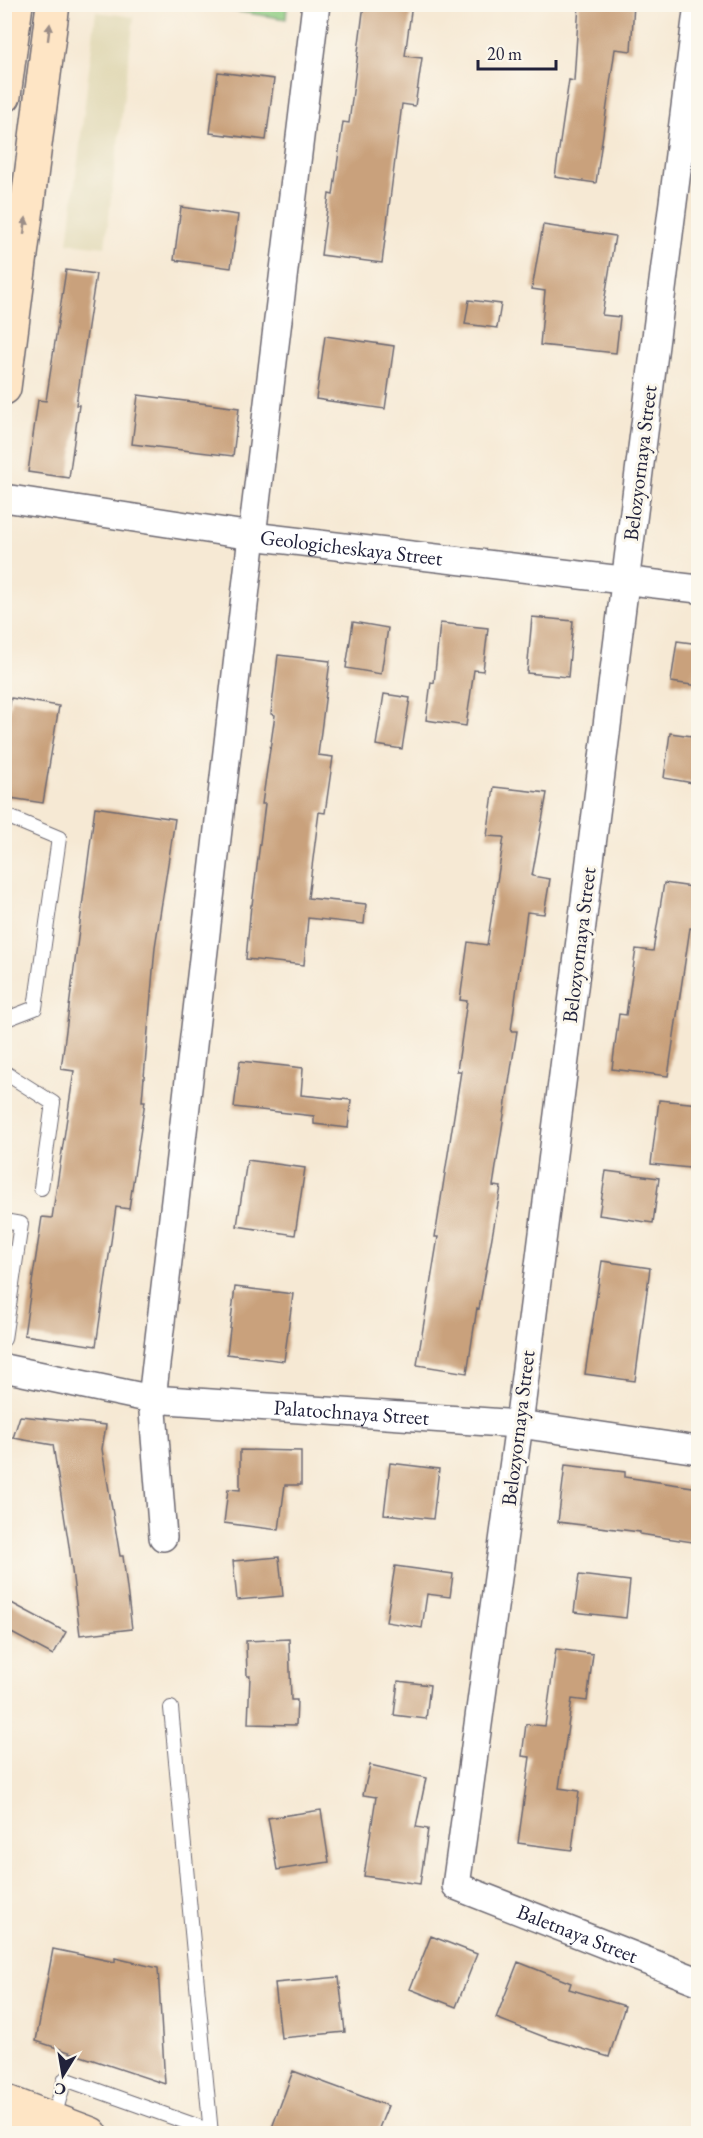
<svg xmlns="http://www.w3.org/2000/svg" width="703" height="2138" font-family="'EB Garamond',serif">
<style>
.built{fill:#e3dbba}
.green{fill:#8fcd82;stroke:#58785e;stroke-width:1.5}
.building{fill:#c9a17c}
.lines{fill:none;stroke-linecap:round;stroke-linejoin:round}
.lane-casing{stroke:#6c6871;stroke-width:16}
.street-casing{stroke:#6c6871;stroke-width:30}
.secondary-casing{stroke:#6c6871;stroke-width:36}
.lane{stroke:#fff;stroke-width:14}
.street{stroke:#fff;stroke-width:27}
.secondary{stroke:#fee5c5;stroke-width:33}
.oneway{fill:#9b8d87}
.labels{text-anchor:middle;stroke-width:6;stroke-linejoin:round;paint-order:stroke}
.street-label{font-size:21px;fill:#22223b;stroke:#fbf7ec}
</style>
<rect width="100%" height="100%" fill="#fbf7ec"/>
<filter id="ink" filterUnits="userSpaceOnUse"><feTurbulence type="fractalNoise" baseFrequency=".0167" numOctaves="2"/><feDisplacementMap in="SourceGraphic" scale="12" xChannelSelector="R" yChannelSelector="G"/><feConvolveMatrix kernelMatrix="1 2 1 2 8 2 1 2 1" color-interpolation-filters="sRGB"/></filter>
<filter id="wash" filterUnits="userSpaceOnUse"><feTurbulence type="fractalNoise" baseFrequency=".008" numOctaves="4" result="noise"/><feDisplacementMap in="SourceGraphic" scale="24" xChannelSelector="R" yChannelSelector="G"/><feGaussianBlur stdDeviation="1.35" result="paint"/><feColorMatrix in="noise" values="0 0 0 0 0 0 0 0 0 0 0 0 0 0 0 0 0 1.4 0 .05"/><feComposite in="paint" operator="in"/></filter>
<g filter="url(#wash)">
<rect width="100%" height="100%" fill="#f6e9d4"/>
<path class="built" d="M96,12L134,17L105,247L68,243Z"/>
<path class="green" d="M216,4H287V5L286,19L215,8Z"/>
<g id="blocks">
<path class="building" d="M364,4H412L405,56L422,58L415,106L402,104L382,263L321,255L329,194L333,195L343,122L349,123Z
M579,4H634L631,51L615,49L596,183L555,177L569,80L574,81Z
M218,72L274,79L266,140L210,133Z
M181,207L238,215L231,268L174,260Z
M543,225L615,236L602,315L620,317L616,353L540,345L545,291L532,289Z
M66,270L96,274L76,405H79L69,478L28,472L38,400L46,401Z
M469,300L501,304L497,328L465,324Z
M325,336L394,346L385,409L316,399Z
M138,395L239,408L233,456L132,444Z
M532,617L573,621L568,677L527,673Z
M353,622L388,628L381,674L346,668Z
M440,623L488,628L483,671L474,670L466,726L426,720L431,682L434,683Z
M677,641L699,644V686L671,682Z
M278,655L330,661L318,755L333,757L325,813L319,812L308,898L366,904L364,924L308,918L304,965L246,959L251,905H252L265,804H262L275,715L271,714Z
M384,694L410,698L402,749L376,745Z
M11,698L59,706L43,803L4,797V740Z
M670,733L699,737V784L664,778Z
M494,787L547,793L532,876L550,879L544,914L527,912L511,1031H517L493,1186L501,1187L479,1309L477,1308L467,1373L417,1365L438,1237H435L461,1071H457L467,1001L460,1000L468,942L487,945L504,837L487,836Z
M95,807L175,819L155,947L142,1101H145L129,1209L116,1207L96,1346L24,1335L42,1217L52,1218L74,1071L61,1069Z
M664,883L699,888V929L690,928L668,1076L612,1069L619,1014L626,1015L636,949L653,951Z
M240,1061L303,1068L301,1095L351,1100L348,1128L314,1124V1116L234,1107Z
M659,1100L699,1104V1169L651,1164Z
M247,1160L305,1168L295,1235L237,1226Z
M606,1171L659,1178L653,1223L599,1215Z
M602,1261L650,1268L635,1381L585,1374Z
M235,1287L293,1294L284,1361L227,1354Z
M20,1416L106,1425L102,1449L120,1556H123L132,1629L80,1635L69,1546L53,1445L13,1438Z
M240,1450L301,1451V1485H285L279,1530L224,1523L228,1489L240,1490Z
M390,1463L439,1469L433,1519L384,1514Z
M565,1465L625,1472V1477L699,1488V1543L640,1534V1532L558,1522Z
M279,1557L283,1596L237,1600L233,1561Z
M395,1566L453,1574L450,1597L427,1594L422,1628L386,1622Z
M579,1575L630,1581L626,1618L574,1612Z
M4,1599L66,1632L53,1655L4,1629Z
M289,1639L291,1700H297L296,1725L248,1724L250,1676H247L246,1641Z
M556,1649L593,1654L587,1701L572,1699L559,1788L579,1791L572,1850L518,1843L530,1757L522,1756L526,1724L545,1726Z
M398,1681L430,1685L426,1719L394,1715Z
M370,1765L426,1778L416,1827L428,1829L420,1884L364,1876L376,1797L363,1795Z
M321,1810L329,1862L277,1870L268,1818Z
M431,1936L477,1954L456,2007L410,1989Z
M53,1949L115,1962V1958L158,1968L165,2084L36,2041Z
M518,1962L571,1983L569,1989L625,2006L609,2057L547,2038L496,2018Z
M339,1977L345,2032L281,2038L275,1983Z
M293,2071L388,2106L377,2133H270Z"/>
</g>
</g>
<g filter="url(#ink)">
<use href="#blocks" fill-opacity="0" stroke="#6c6871" stroke-width="1.5"/>
<g class="lines">
<defs>
<path id="lane" d="M4,815L59,838L35,1008L4,1020
M4,1072L53,1103L41,1188
M4,1221L21,1224L4,1339
M171,1708L211,2134
M53,2120L65,2079L211,2131"/>
<g id="street">
<path id="s1" d="M698,4L519,1424L456,1886L698,1981"/>
<path id="s2" d="M4,498L252,536L698,589"/>
<path id="s3" d="M4,1368L152,1399L519,1424L698,1450"/>
<path d="M163,1537L152,1399L252,536L316,4"/>
</g>
<path id="secondary" d="M4,96L16,4
M4,388L53,4
M4,2101L91,2134
M4,2130L14,2134"/>
</defs>
<use href="#lane" class="lane-casing"/>
<use href="#street" class="street-casing"/>
<use href="#secondary" class="secondary-casing"/>
<use href="#lane" class="lane"/>
<use href="#street" class="street"/>
<use href="#secondary" class="secondary"/>
</g>
<defs><path id="oneway-solid" d="M-6-.8H1V-3.2L6.5 0L1 3.2V.8H-6Z" transform="scale(1.5)"/></defs>
<g class="oneway">
<use href="#oneway-solid" transform="translate(49 32) rotate(-83)"/>
<use href="#oneway-solid" transform="translate(25 226) rotate(-83)"/>
</g>
</g>
<g class="labels">
<g class="street-label">
<text transform="translate(640 463) rotate(-83)" y="7">Belozyornaya Street</text>
<text dy="7" stroke="none"><textPath href="#s2" startOffset="351">Geologicheskaya Street</textPath></text>
<text transform="translate(579 945) rotate(-83)" y="7">Belozyornaya Street</text>
<text dy="7" stroke="none"><textPath href="#s3" startOffset="351">Palatochnaya Street</textPath></text>
<text transform="translate(518 1428) rotate(-83)" y="7">Belozyornaya Street</text>
<text dy="7" stroke="none"><textPath href="#s1" startOffset="2028">Baletnaya Street</textPath></text>
</g>
</g>
<rect width="703" height="2138" fill="none" stroke="#fbf7ec" stroke-width="24"/>
<g transform="translate(63 2075) rotate(191)" stroke="#fbf7ec" stroke-width="4.5" paint-order="stroke">
<path d="M0-4.5L10 22L0 15L-10 22Z" fill="#22223b"/>
<text y="-9" font-size="16" font-weight="bold" text-anchor="middle" fill="#22223b">С</text>
</g>
<path d="M478 60v9h78v-9" fill="none" stroke="#22223b" stroke-width="3"/>
<text x="487" y="60" font-size="18" fill="#22223b" stroke="#fbf7ec" stroke-width="4.5" paint-order="stroke">20 m</text>
</svg>
